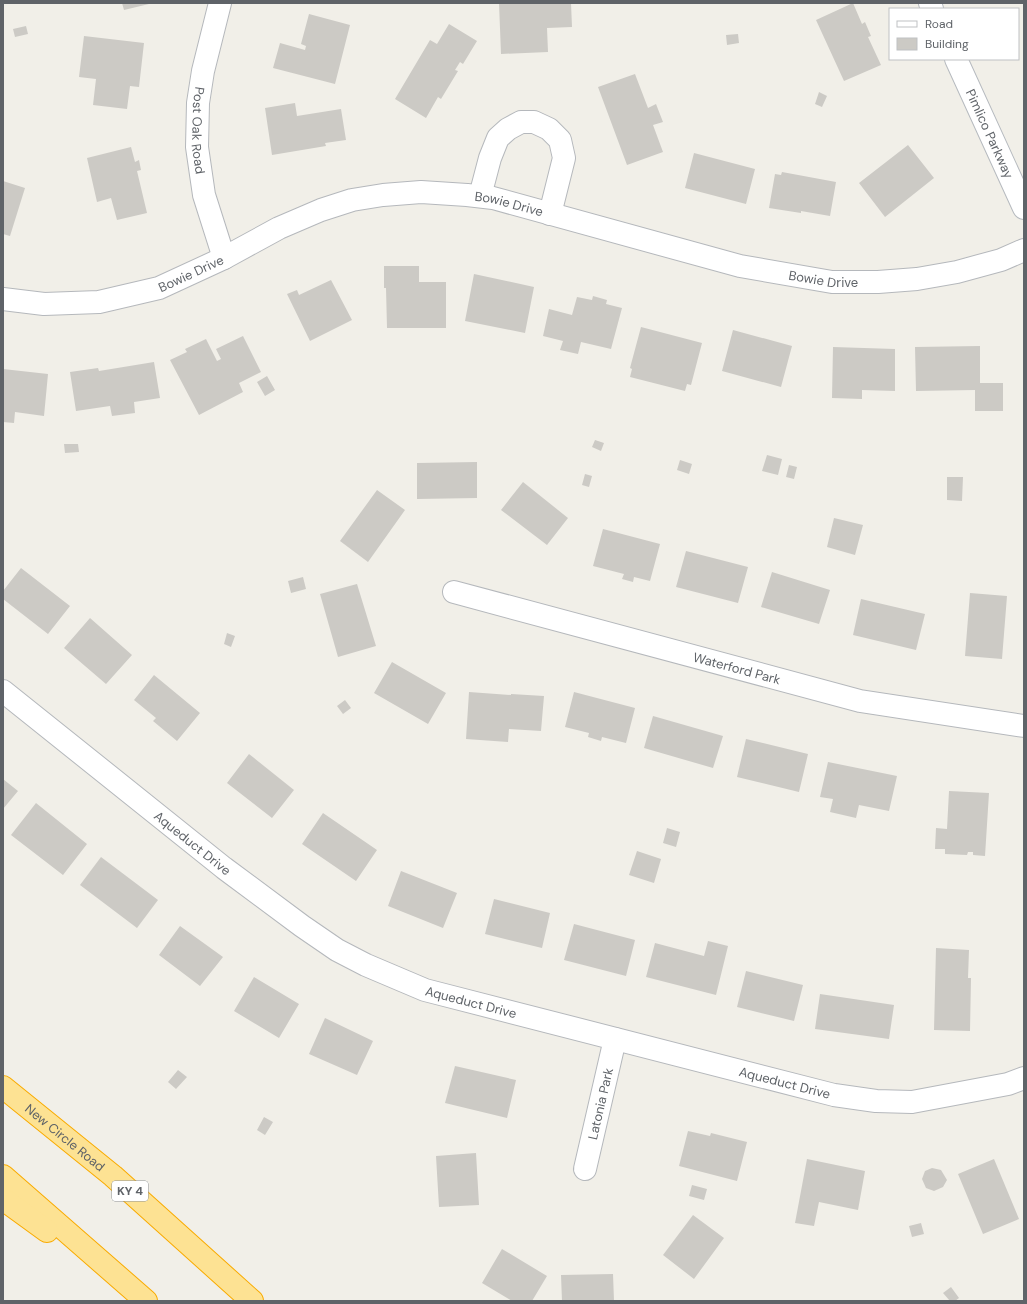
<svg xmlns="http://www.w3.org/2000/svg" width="1027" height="1304" font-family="'DM Sans',sans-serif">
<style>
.building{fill:#cccac5}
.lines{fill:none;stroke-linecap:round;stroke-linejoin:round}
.street-casing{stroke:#b5b8bc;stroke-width:24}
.secondary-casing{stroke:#b6babf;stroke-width:24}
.highway-casing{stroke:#f9ab00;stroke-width:24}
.street{stroke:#fff;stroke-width:22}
.secondary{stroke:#fff;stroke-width:22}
.highway{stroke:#fde293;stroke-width:22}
.labels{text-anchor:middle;stroke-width:3;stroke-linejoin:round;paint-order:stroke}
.shield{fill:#fff;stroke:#8f9295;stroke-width:1}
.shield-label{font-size:12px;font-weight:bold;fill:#5f6368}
.street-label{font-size:13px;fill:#5f6368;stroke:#fff}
</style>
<rect width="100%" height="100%" fill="#f1efe8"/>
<path class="building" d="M122,3H149V4L124,10Z
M499,3H571L572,27L547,28L548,52L501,54Z
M853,3L862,24L865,22L871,36L868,37L881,65L844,81L816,20Z
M309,14L350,25L335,84L273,68L280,43L305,50L306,46L301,44Z
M449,24L477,41L463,64L460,62L455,70L458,71L441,99L438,97L426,118L395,99L430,40L437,44Z
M26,26L28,34L15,37L13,29Z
M738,34L739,43L727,45L726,35Z
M84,36L144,43L139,87L130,86L127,109L93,105L96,79L79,77Z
M635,74L648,108L656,104L663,122L653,125L663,152L627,165L598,87Z
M819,92L827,96L822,107L815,104Z
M295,103L297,116L341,109L346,140L325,143L326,146L272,155L265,108Z
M908,145L934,178L885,217L859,183Z
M131,147L135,162L139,160L141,170L137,171L147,213L117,220L111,198L97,202L87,158Z
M694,153L755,169L746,204L685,188Z
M782,172L836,182L830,216L801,211V213L769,208L775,174L781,175Z
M3,181L25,188L10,236L3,234Z
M384,266H419V282H446V328H387L386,288H384Z
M474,274L534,287L525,333L465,321Z
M331,280L352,320L310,341L287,294L297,290L299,295Z
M593,296L607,300L606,304L622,308L611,349L581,342L578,354L560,350L563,341L543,336L549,309L572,315L577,297L592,300Z
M641,327L702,343L691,385L687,384L685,391L630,377L632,369L630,368Z
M733,330L792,346L781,387L722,371Z
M243,336L261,372L239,383L243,392L199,415L170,360L187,352L185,349L206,339L217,361L221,359L216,349Z
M980,346V383H1003V411H975V390L916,391L915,347Z
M833,347L895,349V391L862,390V399L832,398Z
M154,362L160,398L134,402L135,413L112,416L110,406L76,411L70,372L98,368L99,371Z
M3,369L48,374L44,416L15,412L14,423L3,422Z
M267,376L275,390L265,396L257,382Z
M595,440L604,443L601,451L592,447Z
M64,444H78L79,452L65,453Z
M767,455L782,459L778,475L762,471Z
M680,460L692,464L689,474L677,470Z
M477,462V498L417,499V463Z
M789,465L797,467L794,479L786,477Z
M585,474L592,476L589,487L582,485Z
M947,477H963L962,501L947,500Z
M523,482L568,518L547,545L501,510Z
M377,490L405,510L368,562L340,541Z
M834,518L863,525L855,555L827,547Z
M603,529L660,544L650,581L634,577L633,582L622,579L624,574L593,566Z
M686,551L748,567L738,603L676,587Z
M21,568L70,606L48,634L3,599V591Z
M772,572L830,590L819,624L761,607Z
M303,577L306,589L291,593L288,581Z
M357,584L376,646L338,657L320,594Z
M970,593L1007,596L1002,659L965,656Z
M861,599L925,614L916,650L853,635Z
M90,618L132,655L106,684L64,648Z
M227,633L235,636L231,647L224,644Z
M392,662L446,693L428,724L374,693Z
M154,675L200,713L177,741L153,721L156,718L134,700Z
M469,692L511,695V694L544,696L541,731L509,729L508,742L466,739Z
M574,692L635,708L626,743L602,737L601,741L588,737L589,733L565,727Z
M345,700L351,708L343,714L337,706Z
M653,716L723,736L713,768L644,748Z
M746,739L808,754L799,792L737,777Z
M249,754L294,790L272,818L227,783Z
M828,762L897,776L889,811L859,805L856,818L830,812L833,799L820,797Z
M3,779L18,791L3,809Z
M949,791L989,793L985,856L973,855V852H968L967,855L945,854V849H935L936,828L947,829Z
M36,803L87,844L63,875L11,835Z
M323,813L377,850L356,881L302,844Z
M667,828L680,832L676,847L663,843Z
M637,851L661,859L654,883L629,875Z
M101,857L158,900L137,928L80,885Z
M401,871L457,893L443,928L388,906Z
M494,899L550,913L542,948L485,934Z
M574,924L635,940L626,976L564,960Z
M180,926L223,957L200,986L159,955Z
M708,941L728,946L716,995L646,977L655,943L704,956Z
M936,948L969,950L968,978H971L970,1031L934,1030Z
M746,971L803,985L794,1021L737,1007Z
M254,977L299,1004L279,1038L234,1011Z
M820,994L894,1005L889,1039L815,1029Z
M325,1018L373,1041L357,1075L309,1054Z
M455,1066L516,1080L507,1118L445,1103Z
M178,1070L187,1077L176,1089L168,1082Z
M264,1117L273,1122L265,1135L257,1130Z
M688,1131L710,1136L711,1133L747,1142L737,1181L679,1166Z
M476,1153L479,1205L439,1207L436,1156Z
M807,1159L865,1171L858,1210L819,1202L814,1226L795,1223Z
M994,1159L1019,1219L983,1234L958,1174Z
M932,1168L941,1170L947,1180L943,1187L934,1191L926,1188L922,1179L925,1171Z
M692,1185L707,1189L704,1200L689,1196Z
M693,1215L724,1238L694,1279L663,1255Z
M921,1223L924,1234L912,1237L909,1226Z
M502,1249L547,1276L532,1301H512L482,1283Z
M613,1274L614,1301H562L561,1275Z
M951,1287L959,1298L955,1301H950L943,1293Z"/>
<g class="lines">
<defs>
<g id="street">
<path id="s1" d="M220,3L203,71L198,103L197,147L204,195L224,258"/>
<path d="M480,196L490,158L498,138L508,129L521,122H534L549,129L560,140L564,158L550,214"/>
<path id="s2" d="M3,299L44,304L99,302L159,288L224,258L279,228L321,210L352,200L383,195L421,192L467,195L493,198L740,266L832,282H878L917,279L957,272L1001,260L1024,250"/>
<path id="s3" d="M454,592L860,701L1024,726"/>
<path id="s4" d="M3,691L224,868L302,926L337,950L366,965L425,990L834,1095L876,1101L912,1102L1008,1084L1024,1078"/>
<path id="s5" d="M585,1169L615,1039"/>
</g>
<g id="secondary">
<path d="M930,3L932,9"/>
<path id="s6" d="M956,59L1024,208"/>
</g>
<g id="highway">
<path id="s7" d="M3,1087L113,1176L252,1301"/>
<path d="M3,1176L146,1301"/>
<path d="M3,1199L47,1231"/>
</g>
</defs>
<use href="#street" class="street-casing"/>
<use href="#secondary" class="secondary-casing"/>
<use href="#highway" class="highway-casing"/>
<use href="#street" class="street"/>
<use href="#secondary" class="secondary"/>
<use href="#highway" class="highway"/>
</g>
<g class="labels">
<rect class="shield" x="112" y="1181" width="36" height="20" rx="3"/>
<g class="shield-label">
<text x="130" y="1195">KY 4</text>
</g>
<g class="street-label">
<text dy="5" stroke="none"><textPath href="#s1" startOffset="130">Post Oak Road</textPath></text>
<text dy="5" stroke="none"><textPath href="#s6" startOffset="82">Pimlico Parkway</textPath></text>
<text dy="5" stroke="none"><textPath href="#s2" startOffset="529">Bowie Drive</textPath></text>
<text dy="5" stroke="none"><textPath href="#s2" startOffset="193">Bowie Drive</textPath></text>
<text dy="5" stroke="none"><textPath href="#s2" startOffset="853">Bowie Drive</textPath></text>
<text dy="5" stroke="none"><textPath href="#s3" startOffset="293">Waterford Park</textPath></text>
<text dy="5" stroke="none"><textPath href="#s4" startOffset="243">Aqueduct Drive</textPath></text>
<text dy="5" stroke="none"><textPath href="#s4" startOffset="567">Aqueduct Drive</textPath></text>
<text dy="5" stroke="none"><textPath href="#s4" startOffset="891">Aqueduct Drive</textPath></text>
<text dy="5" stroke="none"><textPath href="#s5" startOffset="67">Latonia Park</textPath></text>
<text dy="5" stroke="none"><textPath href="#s7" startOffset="80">New Circle Road</textPath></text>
</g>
</g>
<rect width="1027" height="1304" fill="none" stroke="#5f6368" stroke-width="8"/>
<rect x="889" y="8" width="130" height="52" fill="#ffffff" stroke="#bfc1c3"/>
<rect x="897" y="21" width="20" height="6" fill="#ffffff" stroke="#bfc1c3"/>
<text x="925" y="28" font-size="12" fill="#5f6368">Road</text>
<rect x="897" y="38" width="20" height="12" fill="#cccac5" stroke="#bfc1c3"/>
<text x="925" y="48" font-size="12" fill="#5f6368">Building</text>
</svg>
